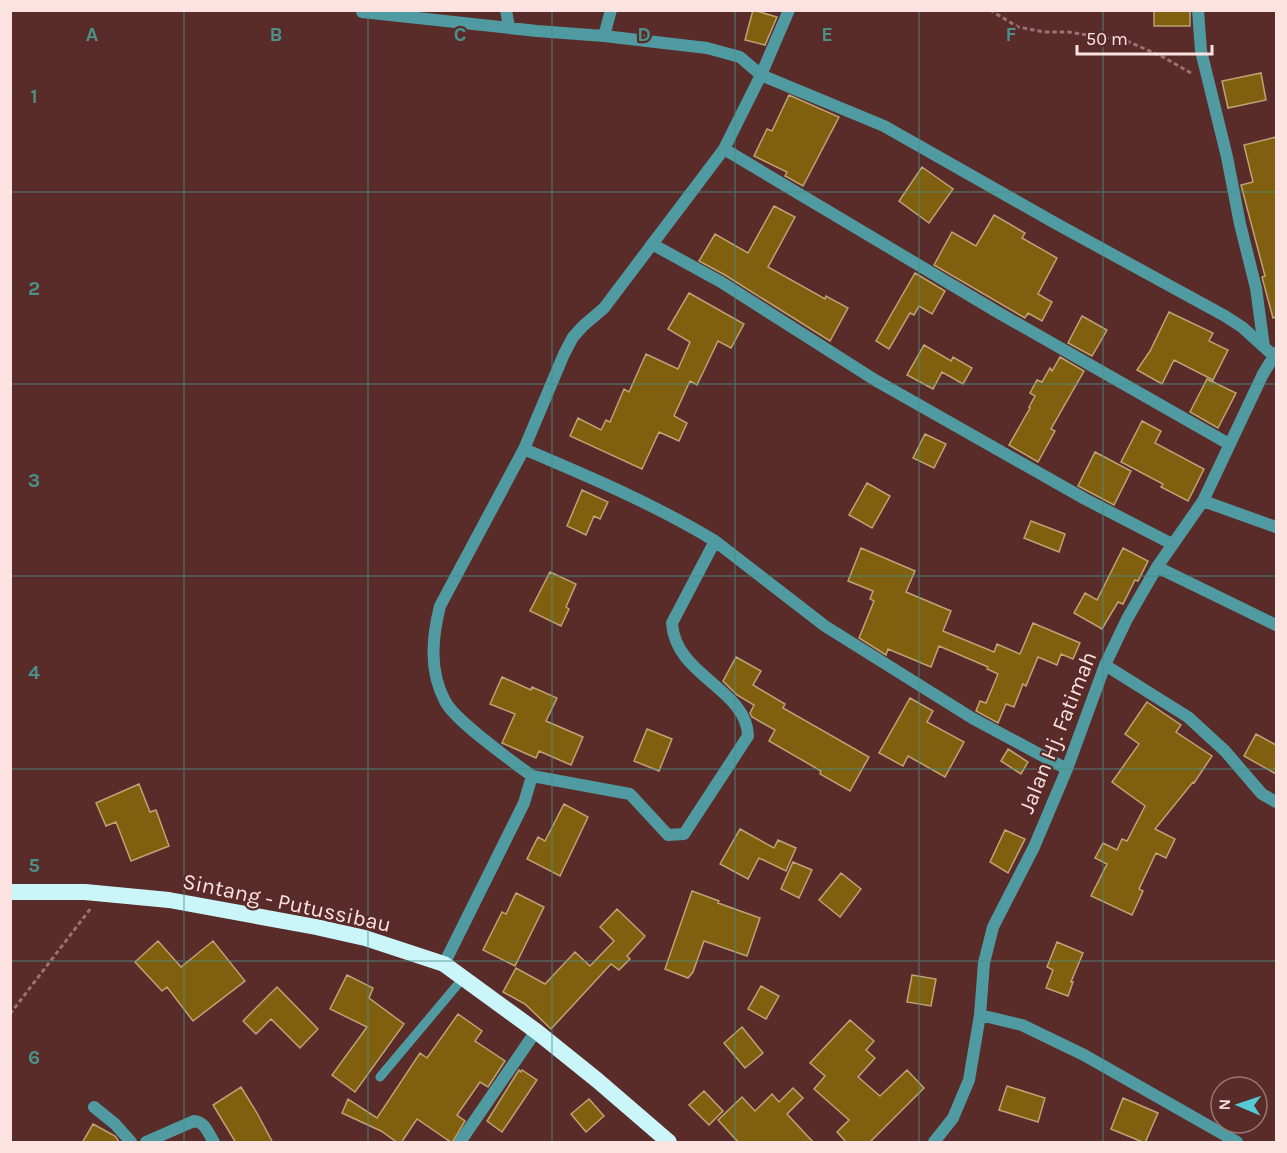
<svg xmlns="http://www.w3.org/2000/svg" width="1287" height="1153" font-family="Karla,sans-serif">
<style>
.building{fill:#80600f;stroke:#bba475;stroke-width:1.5}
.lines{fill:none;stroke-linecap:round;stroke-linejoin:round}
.path{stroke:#997371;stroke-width:3;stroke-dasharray:4.5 3;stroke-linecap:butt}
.service{stroke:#509aa1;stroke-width:9}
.minor{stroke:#509aa1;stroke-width:12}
.trunk{stroke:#caf6fa;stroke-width:16}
.grid{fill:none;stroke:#4a918b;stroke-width:1.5;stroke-opacity:0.55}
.labels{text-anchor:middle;stroke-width:4.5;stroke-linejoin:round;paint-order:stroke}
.street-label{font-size:22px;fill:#fce3e1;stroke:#592b29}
.grid-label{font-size:20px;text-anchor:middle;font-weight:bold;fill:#4a918b;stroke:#592b29;stroke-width:4.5;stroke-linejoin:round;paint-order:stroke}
</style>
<rect width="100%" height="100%" fill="#592b29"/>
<path class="building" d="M753,10L777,17L765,45L745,40Z
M1154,10H1190V26H1154Z
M1261,73L1266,100L1228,108L1222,81Z
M789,95L839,117L803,186L785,176L787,172L754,156L767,129L772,131Z
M1276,137V317L1273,318L1262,277L1265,276L1241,185L1253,182L1244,145Z
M922,167L953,189L929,223L899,201Z
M774,206L795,217L768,267L825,299L826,296L848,308L830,341L725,275L699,261L715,234L748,253Z
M994,215L1025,233L1022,238L1057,258L1038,294L1052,302L1042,321L1028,313L1025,318L934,265L952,232L976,246Z
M915,273L945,291L932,314L919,306L914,315L910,313L889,349L876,341Z
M689,293L744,324L731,348L718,341L697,385L690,381L674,416L687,423L679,441L659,432L642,469L570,436L578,418L601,430L606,420L610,422L624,389L629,392L646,354L678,369L690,342L668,329Z
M1169,312L1213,333L1209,341L1228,350L1213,380L1174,360L1162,384L1137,370L1150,351Z
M1082,316L1107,330L1092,356L1068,343Z
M924,345L951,361L953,357L972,368L963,384L942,372L933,389L907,375Z
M1060,357L1084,371L1051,429L1055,431L1038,462L1009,445L1030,408L1029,407L1035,396L1030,393L1037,380L1042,382L1050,368L1052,371Z
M1207,379L1236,393L1218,428L1190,412Z
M1142,421L1161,431L1155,443L1204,469L1188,501L1161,487L1163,484L1121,462Z
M925,434L946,444L934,468L913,458Z
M1095,452L1131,471L1114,505L1078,486Z
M867,483L890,496L872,528L849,515Z
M582,490L608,502L600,519L594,516L586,535L567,526Z
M1031,521L1065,534L1059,552L1024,538Z
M861,548L915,571L906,592L951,611L943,631L994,652L997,644L1020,654L1033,623L1080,643L1073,659L1061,654L1057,665L1038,657L1026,686L1023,684L1014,707L1006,704L998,723L976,711L980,701L986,703L998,674L987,669L988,667L939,646L931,667L888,649L886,655L859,638L874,601L870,599L873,591L848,581Z
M1123,548L1148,561L1138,581L1135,580L1123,604L1118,602L1102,629L1074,613L1085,593L1097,600Z
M550,572L576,584L566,607L569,609L561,626L530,611Z
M736,657L761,671L753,685L785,704L783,708L869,757L850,791L820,774L821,771L769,741L775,730L752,717L750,713L754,705L737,695L723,681Z
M502,677L531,690L532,687L557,698L546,721L583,737L571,765L539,751L536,758L502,743L515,714L490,704Z
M910,698L933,711L927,722L964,742L945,777L908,756L903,766L879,753Z
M1147,702L1181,725L1176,732L1212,756L1194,783L1193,782L1155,829L1175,839L1166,858L1156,853L1139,889L1143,891L1132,915L1091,896L1107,864L1095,858L1103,843L1117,850L1122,839L1127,841L1145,806L1112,782L1139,744L1125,734Z
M647,729L672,739L659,771L634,761Z
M1256,734L1276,745V774L1244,756Z
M1008,749L1028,762L1021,774L1001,761Z
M139,784L150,812L156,810L169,846L131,861L116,822L106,826L96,803Z
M564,804L588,817L560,876L527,859L538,837L545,841Z
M740,829L774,848L778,840L796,848L786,871L759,858L748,879L720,864Z
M1005,830L1025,839L1008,873L990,862Z
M793,862L812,870L799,898L781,889Z
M841,873L861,889L840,917L819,900Z
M692,891L719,901L718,903L760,918L747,956L704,941L693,972L688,978L665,969Z
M516,893L544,907L515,966L483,950L502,912L506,914Z
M617,909L645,936L627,956L630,959L619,970L611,964L551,1029L525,1004L503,992L516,968L545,984L575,952L590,966L614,941L600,927Z
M158,941L181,967L213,941L245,981L193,1021L167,987L162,991L135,962Z
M1057,942L1083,953L1071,982H1073L1068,996L1046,988L1053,970L1047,967Z
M347,975L373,988L369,998L404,1024L355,1092L332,1075L367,1027L330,1009Z
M912,975L936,979L931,1006L907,1002Z
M761,986L779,996L766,1019L748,1009Z
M277,987L318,1029L300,1048L271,1019L256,1034L243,1021Z
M458,1014L482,1031L475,1041L505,1061L488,1087L480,1082L457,1115L465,1121L452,1143L417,1119L401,1143H398L381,1131L342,1113L348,1099L377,1118L420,1053L427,1058Z
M850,1020L874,1041L866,1050L875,1058L858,1077L880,1096L907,1070L924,1088L869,1143H847L837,1132L849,1120L814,1089L825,1076L810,1063Z
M742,1027L763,1053L745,1068L724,1043Z
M519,1070L521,1072L522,1070L537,1080L502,1132L487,1121Z
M1007,1086L1045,1098L1038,1122L999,1110Z
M241,1087L257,1113L273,1143H236L213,1105Z
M793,1088L803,1098L787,1114L814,1143H739L718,1120L742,1097L755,1111L772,1094L779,1102Z
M704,1091L723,1111L709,1125L689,1105Z
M1123,1098L1158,1113L1145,1143L1111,1129Z
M589,1099L604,1116L586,1132L571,1114Z
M93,1124L115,1136L120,1143H82Z"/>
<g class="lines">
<path class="path" d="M990,10L1018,27L1044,32H1068L1127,41L1163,57L1191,73
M10,1014L91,908"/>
<path class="service" d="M380,1077L464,977"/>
<path class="minor" d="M506,10L509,27
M1198,10L1201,51L1227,157L1240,224L1256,288L1264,347
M362,12L537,31L604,36L707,48L740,57L761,75L884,126L1055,223L1225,316L1242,327L1274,356
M604,36L611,10
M724,149L999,313L1229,444
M652,244L721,282L875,380L1085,499L1172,544
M524,449C590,477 654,504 715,541L825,626L972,718L1067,769
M1203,501L1276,527
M1157,567L1276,625
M1105,665L1188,717L1225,751L1262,794L1276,802
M532,776L630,794L668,835L684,834L748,736C747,689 675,676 672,623L715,541
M444,964L524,803L532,776C512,761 455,721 445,701C429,671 432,638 440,606L524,449L564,354L573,337L583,326L604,308L724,149L761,75L789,10
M980,1015L1022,1025L1084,1055L1237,1142
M94,1107L115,1124L131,1142
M146,1142L194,1121C206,1122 208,1134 214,1142
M460,1142L536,1031
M934,1142L953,1118L969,1080L980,1015L984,963L993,927L1034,847L1067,769L1105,665L1127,619L1157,567L1203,501L1263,374L1276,353"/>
<path class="trunk" d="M10,892H85L169,900L316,927L365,938L444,964L536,1031L597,1080L669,1142"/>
</g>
<path class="grid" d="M184,10V1142M368,10V1142M552,10V1142M735,10V1142M919,10V1142M1103,10V1142M10,192H1276M10,384H1276M10,576H1276M10,769H1276M10,961H1276"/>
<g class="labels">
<g class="street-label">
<text transform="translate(1057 732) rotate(-68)" y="8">Jalan Hj. Fatimah</text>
<text transform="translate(287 902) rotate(12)" y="8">Sintang - Putussibau</text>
</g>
</g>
<g class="grid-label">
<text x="92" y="41">A</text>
<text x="276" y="41">B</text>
<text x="460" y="41">C</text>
<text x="644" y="41">D</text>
<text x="827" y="41">E</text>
<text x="1011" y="41">F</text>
<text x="34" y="103">1</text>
<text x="34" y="295">2</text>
<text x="34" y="487">3</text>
<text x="34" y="679">4</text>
<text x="34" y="872">5</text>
<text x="34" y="1064">6</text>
</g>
<rect width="1287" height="1153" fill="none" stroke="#fce3e1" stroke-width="24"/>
<g transform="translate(1239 1105) rotate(272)"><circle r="28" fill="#592b29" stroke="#9a7573" stroke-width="1.5"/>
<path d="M0-4.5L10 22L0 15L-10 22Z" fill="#52cbd7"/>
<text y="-9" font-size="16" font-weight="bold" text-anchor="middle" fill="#fce3e1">N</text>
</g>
<path d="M1077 45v9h135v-9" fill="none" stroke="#fce3e1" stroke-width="3"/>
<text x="1086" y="45" font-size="18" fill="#fce3e1" stroke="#592b29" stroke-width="4.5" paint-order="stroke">50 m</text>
</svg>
